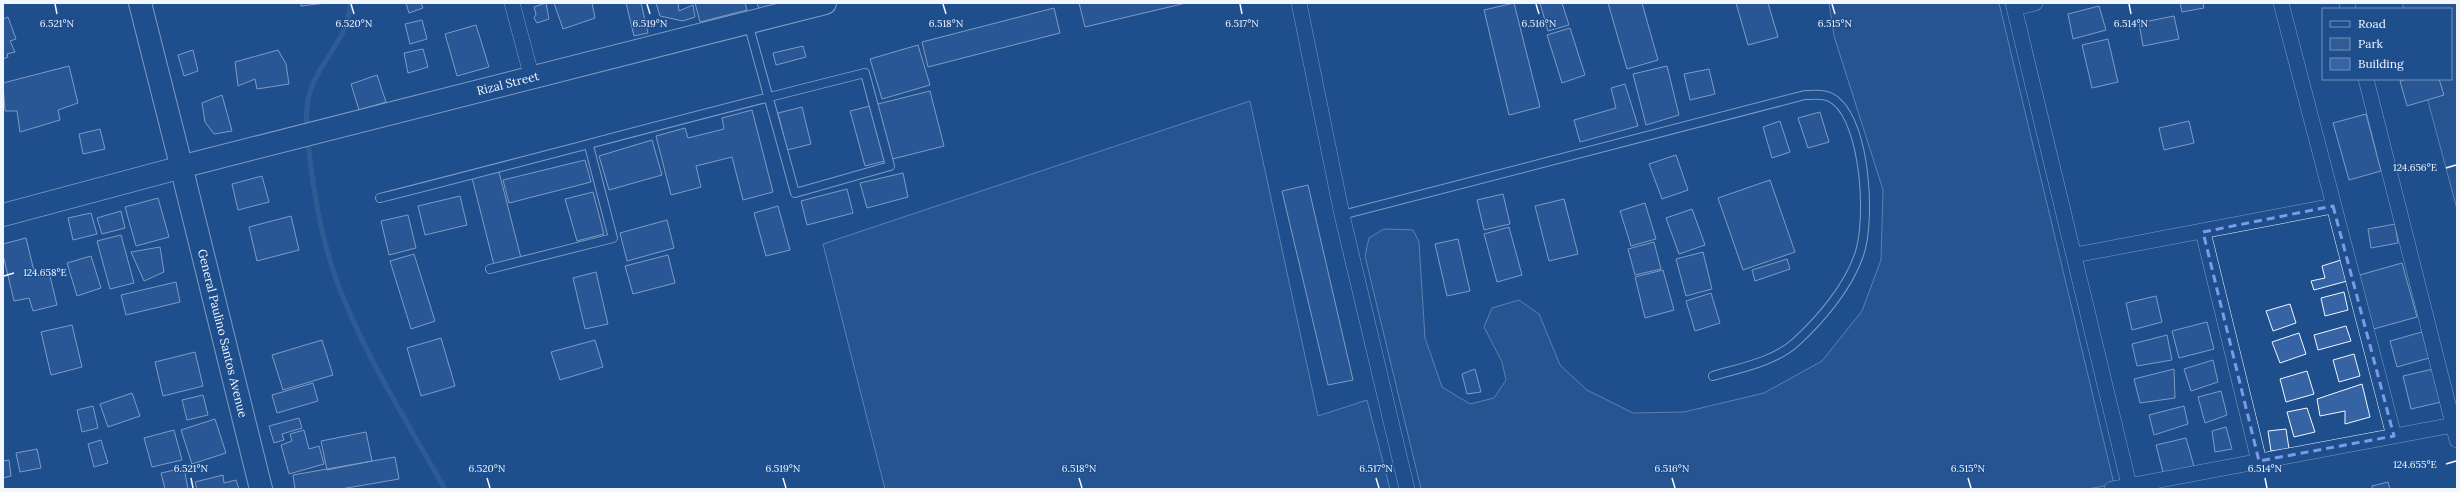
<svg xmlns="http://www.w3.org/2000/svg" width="2460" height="492" font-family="Lora,serif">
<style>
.green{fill:#305b95;stroke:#a8bbd7}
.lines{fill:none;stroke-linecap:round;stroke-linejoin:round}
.stream{stroke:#446ba0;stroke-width:5}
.building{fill:#3563a3;stroke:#f2f6ff}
.lane-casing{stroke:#f2f6ff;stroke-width:10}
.street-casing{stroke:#f2f6ff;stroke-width:16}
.secondary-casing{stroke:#f2f6ff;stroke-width:24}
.lane{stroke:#1f4e8c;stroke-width:8}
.street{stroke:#1f4e8c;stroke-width:15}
.secondary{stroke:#1f4e8c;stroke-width:22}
.marked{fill:none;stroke:#7d9aea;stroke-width:3;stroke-dasharray:8 5;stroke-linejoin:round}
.ticks{fill:none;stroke:#f2f6ff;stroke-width:1.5}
.labels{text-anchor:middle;stroke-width:3;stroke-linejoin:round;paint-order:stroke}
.street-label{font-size:12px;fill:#f2f6ff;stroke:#1f4e8c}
.ticks-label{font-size:10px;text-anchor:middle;fill:#f2f6ff;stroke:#1f4e8c;stroke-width:3;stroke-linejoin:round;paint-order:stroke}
</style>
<rect width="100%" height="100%" fill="#1f4e8c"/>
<path class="green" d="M1829,3H1999L2114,484L2088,489H1421L1365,256L1369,238L1384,229L1413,230L1419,242L1425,338L1442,387L1470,404L1494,398L1506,380L1502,362L1484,327L1492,308L1519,300L1539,314L1560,365L1587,390L1633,413L1684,412L1764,393L1822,361L1862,311L1881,260L1883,190L1834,36Z
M2402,3H2457V209L2422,79H2451V9H2404Z
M1250,101L1318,416L1367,400L1390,489H885L823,244Z"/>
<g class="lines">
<path class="stream" d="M307,129C303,80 324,70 344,30C348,22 349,12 351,3
M308,139C313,194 323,251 345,302C372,367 410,427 445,489"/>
</g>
<path class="building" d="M301,3H326L301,6Z
M406,3H421L423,8L409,13Z
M546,3L549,19L537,23L534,18L536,14L534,7Z
M554,3H592L595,18L563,29Z
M626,3H641L648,33L634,36Z
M656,3H678L679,11L693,5L695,17L683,21L660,16Z
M695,3H745L747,10L700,22Z
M757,3H780L759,9Z
M1079,3H1186L1085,27Z
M1514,3L1540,107L1509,115L1484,10Z
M1540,3H1562L1569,25L1548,31Z
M1608,3H1642L1658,60L1627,69Z
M1736,3H1768L1778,37L1748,45Z
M2180,3H2203L2204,8L2182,12Z
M2099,6L2106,30L2073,39L2068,14Z
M1054,8L1060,33L928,67L922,42Z
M2174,16L2179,39L2143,46L2139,23Z
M8,17L16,39L10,41L15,52L7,54L8,57L3,59V19Z
M422,20L427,39L410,44L405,24Z
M476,25L489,67L457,76L445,34Z
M1570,28L1585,75L1562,83L1547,35Z
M2108,39L2118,82L2092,88L2082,45Z
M918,45L930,85L882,99L870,59Z
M803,46L806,57L776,65L773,53Z
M423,49L428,67L408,73L404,53Z
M193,50L198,71L184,76L178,55Z
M278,50L286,64L289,84L257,89L255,79L238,86L235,62Z
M69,66L78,103L58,110L60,120L20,132L17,111H5L3,83Z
M1667,66L1679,115L1646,125L1633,74Z
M1709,69L1715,94L1690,100L1684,74Z
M377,75L386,102L359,110L351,84Z
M2407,79H2439L2444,95L2407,106L2400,81Z
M1625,84L1638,126L1580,142L1574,120L1616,108L1611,88Z
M930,91L944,146L865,166L850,111Z
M222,95L232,131L214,134L205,122L202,103Z
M802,107L811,144L787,150L778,113Z
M752,110L773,192L743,200L732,157L696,166L701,187L671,195L656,136L685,128L688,138L724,129L722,118Z
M1820,112L1829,142L1808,148L1798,118Z
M2366,114L2381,171L2349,180L2333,123Z
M1780,121L1790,152L1772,158L1763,127Z
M2189,121L2194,143L2164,150L2159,128Z
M100,129L105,149L83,154L79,134Z
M652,140L662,175L609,190L599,156Z
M1676,155L1688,190L1662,199L1649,164Z
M585,160L591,182L509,203L503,180Z
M499,172L521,258L494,265L472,178Z
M903,173L908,197L867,208L860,183Z
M262,176L269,202L238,210L232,184Z
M1770,180L1795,252L1743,270L1718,198Z
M1308,185L1353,380L1328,385L1282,191Z
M847,189L853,213L807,225L801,201Z
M593,192L604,234L577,241L565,199Z
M1503,194L1510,224L1484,230L1477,200Z
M460,196L467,225L425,235L418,206Z
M158,198L169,237L136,246L125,207Z
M1564,199L1578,254L1549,261L1535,206Z
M1645,203L1656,239L1631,246L1620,211Z
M778,206L790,250L766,256L754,213Z
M1692,209L1705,245L1679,254L1666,218Z
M121,211L125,228L102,234L97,218Z
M91,213L97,234L73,240L68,218Z
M408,215L416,248L389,255L381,221Z
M291,216L299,250L257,261L249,227Z
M667,220L674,248L627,261L620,233Z
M2395,224L2398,243L2371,248L2368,229Z
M1509,227L1522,275L1497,282L1484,234Z
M121,235L134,283L110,289L97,241Z
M26,238L35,275L49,272L57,305L33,311L29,298L14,301L3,255V244Z
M1458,239L1470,291L1447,296L1435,244Z
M1654,242L1661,269L1635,275L1628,249Z
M160,247L164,272L144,281L131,252Z
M1703,252L1712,289L1686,296L1676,259Z
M414,254L435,321L411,329L390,261Z
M668,255L675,283L633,294L625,266Z
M91,256L101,288L77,296L67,263Z
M1787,259L1790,269L1755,281L1752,270Z
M2341,260L2347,281L2314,290L2311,281L2325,278L2322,266Z
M2402,263L2417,317L2370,330L2356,276Z
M1663,270L1674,310L1645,318L1635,277Z
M596,272L608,324L585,329L573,278Z
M176,282L180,302L126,315L121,295Z
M2344,292L2348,310L2325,316L2321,298Z
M1711,293L1720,323L1695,331L1686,301Z
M2156,296L2162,322L2132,330L2126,303Z
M2290,304L2296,323L2273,331L2266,311Z
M2207,322L2214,349L2179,358L2172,331Z
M72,325L82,367L51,375L41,332Z
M2346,326L2351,341L2318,350L2314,335Z
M2422,332L2429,358L2397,367L2390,341Z
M2299,333L2306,354L2280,363L2272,342Z
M2167,335L2172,360L2137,366L2132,344Z
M441,338L455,386L421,396L407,348Z
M322,340L333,375L283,390L272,355Z
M595,340L603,367L560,380L551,352Z
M195,352L203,386L163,396L155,362Z
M2354,354L2360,376L2339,382L2333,360Z
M2213,360L2218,382L2191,391L2184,369Z
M1475,369L1481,392L1467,394L1462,374Z
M2174,369L2175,398L2140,403L2134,379Z
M2433,369L2441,402L2411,409L2403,376Z
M2307,371L2314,394L2286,402L2280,379Z
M313,383L318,401L277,413L272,395Z
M2362,384L2370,417L2345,424V411L2320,416L2317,399Z
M2221,391L2227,415L2205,423L2198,397Z
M132,393L140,416L108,427L100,404Z
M203,395L208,415L187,420L182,400Z
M93,406L98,428L82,432L77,410Z
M2184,406L2188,424L2154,435L2149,415Z
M2307,408L2315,432L2294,437L2287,412Z
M299,418L302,428L282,434L284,440L274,443L269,426Z
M215,419L226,453L192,464L181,430Z
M2226,427L2232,449L2215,452L2212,431Z
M2286,429L2289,449L2271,451L2268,431Z
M174,430L182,460L152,467L144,438Z
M304,430L309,449L319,446L324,464L289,474L281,445L292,441L290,434Z
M366,432L372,461L327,470L321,441Z
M2186,438L2195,470L2164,476L2156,445Z
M101,440L108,463L94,467L88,444Z
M37,449L41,468L20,472L16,453Z
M395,457L399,479L341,489H295L293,475Z
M9,460L11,476L3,478V461Z
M184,468L188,489H165L161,473Z
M223,475L224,483L236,480L239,489H197L195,482Z
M2388,482L2390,489H2372V486Z"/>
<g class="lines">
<defs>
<path id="lane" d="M380,198C542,157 703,113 865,73L890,166L795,193L748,23
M1342,215L1805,95C1817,95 1827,93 1836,101C1866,126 1871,221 1859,255C1848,287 1821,319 1796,342C1774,362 1740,368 1713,376
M490,269L613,238L589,146"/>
<path id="street" d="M512,3L532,78
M1299,3L1342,215L1407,489
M2013,3L2129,485
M2281,3L2394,436
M2347,3L2348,9
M2014,8L2035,3
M2366,79L2457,440
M2203,232L2259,461
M2075,255L2333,206
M2112,489L2453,425"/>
<g id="secondary">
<path d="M140,3L179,157"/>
<path id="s1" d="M192,164L825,3"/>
<path id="s2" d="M184,178L261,489"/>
<path d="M3,215L171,170"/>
</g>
</defs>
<use href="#lane" class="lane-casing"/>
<use href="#street" class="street-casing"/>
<use href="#secondary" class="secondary-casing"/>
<use href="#lane" class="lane"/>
<use href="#street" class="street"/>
<use href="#secondary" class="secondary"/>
</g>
<path d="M0 0H2460V492H0ZM2333,206L2394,436L2259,461L2203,232Z" fill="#1f4e8c" fill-opacity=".55" fill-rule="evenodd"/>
<path class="marked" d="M2333,206L2394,436L2259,461L2203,232Z"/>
<path class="ticks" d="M55,4L57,14M351,4L354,14M647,4L650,14M943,4L946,14M1240,4L1242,14M1536,4L1539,14M1832,4L1835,14M2129,4L2131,14M2446,168L2456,165M4,276L14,273M2446,464L2456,461M191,478L193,488M487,478L490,488M783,478L786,488M1079,478L1082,488M1376,478L1379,488M1672,478L1675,488M1968,478L1971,488M2265,478L2267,488"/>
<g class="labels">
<g class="street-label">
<text dy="4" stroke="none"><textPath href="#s1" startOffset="326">Rizal Street</textPath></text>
<text dy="4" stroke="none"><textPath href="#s2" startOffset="160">General Paulino Santos Avenue</textPath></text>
</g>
</g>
<g class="ticks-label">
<text x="57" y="27">6.521°N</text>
<text x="354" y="27">6.520°N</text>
<text x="650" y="27">6.519°N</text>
<text x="946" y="27">6.518°N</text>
<text x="1242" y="27">6.517°N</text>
<text x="1539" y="27">6.516°N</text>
<text x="1835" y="27">6.515°N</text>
<text x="2131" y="27">6.514°N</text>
<text x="2415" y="171">124.656°E</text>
<text x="45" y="276">124.658°E</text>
<text x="2415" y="468">124.655°E</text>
<text x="191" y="472">6.521°N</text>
<text x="487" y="472">6.520°N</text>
<text x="783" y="472">6.519°N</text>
<text x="1079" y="472">6.518°N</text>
<text x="1376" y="472">6.517°N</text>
<text x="1672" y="472">6.516°N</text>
<text x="1968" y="472">6.515°N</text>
<text x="2265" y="472">6.514°N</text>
</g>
<rect width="2460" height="492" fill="none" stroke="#f2f6ff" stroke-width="8"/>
<rect x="2322" y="8" width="130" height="72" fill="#1f4e8c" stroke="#7391ba"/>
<rect x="2330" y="21" width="20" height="6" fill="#1f4e8c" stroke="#7391ba"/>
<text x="2358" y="28" font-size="12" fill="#f2f6ff">Road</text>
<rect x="2330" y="38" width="20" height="12" fill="#305b95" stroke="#7391ba"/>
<text x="2358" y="48" font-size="12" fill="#f2f6ff">Park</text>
<rect x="2330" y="58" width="20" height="12" fill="#3563a3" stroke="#7391ba"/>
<text x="2358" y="68" font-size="12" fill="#f2f6ff">Building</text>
</svg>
